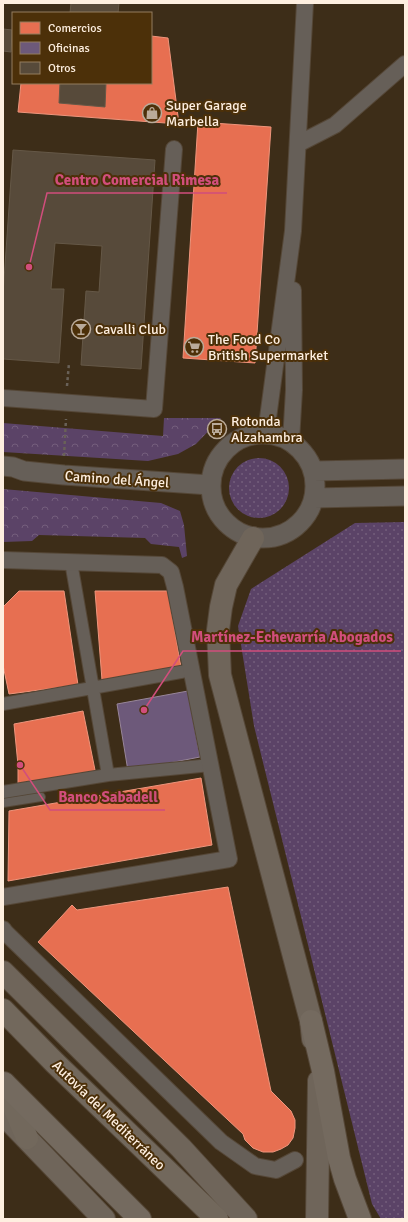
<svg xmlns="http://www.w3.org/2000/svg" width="408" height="1222" font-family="Signika,sans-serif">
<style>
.grass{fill:url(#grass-dots)}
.park{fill:url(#park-crowns)}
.shops{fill:#e76f51;stroke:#ee957c}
.offices{fill:#6d597a;stroke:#988699}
.building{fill:#574a3a;stroke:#655847}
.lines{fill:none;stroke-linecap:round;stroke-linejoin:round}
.service-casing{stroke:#554737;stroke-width:10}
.pedestrian-casing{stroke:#554737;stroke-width:14}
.minor-casing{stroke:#554737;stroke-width:18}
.tertiary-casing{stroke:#554737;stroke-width:21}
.primary-casing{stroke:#554737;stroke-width:24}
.trunk-casing{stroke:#554737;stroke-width:24}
.motorway-casing{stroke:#554737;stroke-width:24}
.path{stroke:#696158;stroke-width:2.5;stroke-dasharray:3 3;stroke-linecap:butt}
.service{stroke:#665f58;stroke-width:8}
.pedestrian{stroke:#665f58;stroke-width:12}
.minor{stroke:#665f58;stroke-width:16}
.tertiary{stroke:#665f58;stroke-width:19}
.primary{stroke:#6f655a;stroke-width:22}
.trunk{stroke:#72685c;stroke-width:22}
.motorway{stroke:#746a5f;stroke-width:22}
.labels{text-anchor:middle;stroke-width:4;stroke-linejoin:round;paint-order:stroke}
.poi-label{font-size:14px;fill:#feefe0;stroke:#4c3009;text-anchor:start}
.street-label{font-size:14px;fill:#feefe0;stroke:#4c3009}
.leader{fill:none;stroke:#d14e7c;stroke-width:1.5}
.callout-dot{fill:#d14e7c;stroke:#4c3009;stroke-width:1.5}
.callout-label{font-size:15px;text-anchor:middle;font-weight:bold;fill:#d14e7c;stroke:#4c3009;stroke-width:4;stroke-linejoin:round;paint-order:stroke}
</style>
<defs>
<pattern id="grass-dots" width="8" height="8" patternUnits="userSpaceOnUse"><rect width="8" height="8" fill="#5b4367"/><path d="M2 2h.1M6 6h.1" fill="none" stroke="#745e7c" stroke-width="1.8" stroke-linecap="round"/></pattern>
<pattern id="park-crowns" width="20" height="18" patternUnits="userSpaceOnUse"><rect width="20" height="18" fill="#5b4367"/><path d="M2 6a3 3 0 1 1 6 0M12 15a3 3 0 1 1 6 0" fill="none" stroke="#745e7c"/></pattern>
</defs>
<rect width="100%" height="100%" fill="#3d2d18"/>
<path class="grass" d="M229 488a30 30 0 1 1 60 0a30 30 0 1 1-60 0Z
M405,522V1219H381L372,1204L254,726L238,626L251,589L355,523Z"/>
<path class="park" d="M164,418H221L196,444L178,454L148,461L3,452V423L163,436Z
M3,489L161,503L180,511L184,525L187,556L182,558L179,547L151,544L145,538L39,535L32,541L3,542Z"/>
<path class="shops" d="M151,36L168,38L179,124L18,112L21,83H151Z
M198,122L271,127L255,363L183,358Z
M19,591H64L78,685L9,694L3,665V607Z
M95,591H168L181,667L102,680Z
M83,711L96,775L18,789V765L14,724Z
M201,778L212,845L8,881L9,811Z
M228,887L271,1091L291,1111L295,1120V1128L293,1138L288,1145L281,1149L273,1152H263L253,1148L245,1140L243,1134L38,942L72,905L77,910Z"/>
<path class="offices" d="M188,691L200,757L128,771L117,704Z"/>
<path class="building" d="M71,3H119L118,13H70Z
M3,29L12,30L11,52L3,51Z
M60,83H106L105,107L59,103Z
M13,150L155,160L141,369L81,365L86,291L99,292L102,246L55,243L51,289H64L59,363L3,359V294Z"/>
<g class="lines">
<defs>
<path id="service" d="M3,803L41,797"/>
<path id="pedestrian" d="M71,562L108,775
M3,704L192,670
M3,792L108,775L211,765"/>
<path id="minor" d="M298,144L335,125L405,64
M3,398L154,409L174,149
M266,433L293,231L305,3
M291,441L294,390L293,290
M3,560L162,565L171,572L175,587L229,859L3,897
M3,929L5,932L221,1142L255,1166L276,1170L295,1160"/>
<path id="tertiary" d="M211 486a52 52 0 1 1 104 0a52 52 0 1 1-104 0Z
M3,466L13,467L24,471L64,475L210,485
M314,471L405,469
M314,498L405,496"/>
<path id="primary" d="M253,538L226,585L221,607L218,630L220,675L311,1021L313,1039
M3,972L181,1148L246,1219
M3,1114L104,1219
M317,1219L319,1081"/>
<path id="trunk" d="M3,1010L55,1063L217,1219
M4,1083L27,1138"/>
<path id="motorway" d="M311,1021L323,1071L339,1158L345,1179L360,1219
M5,1084L140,1219"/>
</defs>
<use href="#service" class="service-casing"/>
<use href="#pedestrian" class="pedestrian-casing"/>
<use href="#minor" class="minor-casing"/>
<use href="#tertiary" class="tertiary-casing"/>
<use href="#primary" class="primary-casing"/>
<use href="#trunk" class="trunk-casing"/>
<use href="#motorway" class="motorway-casing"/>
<path class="path" d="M67,386L69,363
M64,456L66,419"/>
<use href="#service" class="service"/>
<use href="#pedestrian" class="pedestrian"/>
<use href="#minor" class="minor"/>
<use href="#tertiary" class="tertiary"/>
<use href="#primary" class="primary"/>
<use href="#trunk" class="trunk"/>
<use href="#motorway" class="motorway"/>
</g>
<defs>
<symbol id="shop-ring" viewBox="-11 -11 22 22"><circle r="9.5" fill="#4c3009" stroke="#baab9a" stroke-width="1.5"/><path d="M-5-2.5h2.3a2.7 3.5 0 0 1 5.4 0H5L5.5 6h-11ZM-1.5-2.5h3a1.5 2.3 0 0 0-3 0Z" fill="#baab9a"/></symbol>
<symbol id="bar-ring" viewBox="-11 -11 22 22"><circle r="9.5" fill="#4c3009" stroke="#baab9a" stroke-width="1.5"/><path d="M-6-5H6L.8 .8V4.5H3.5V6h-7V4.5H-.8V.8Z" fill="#baab9a"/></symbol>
<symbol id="supermarket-ring" viewBox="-11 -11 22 22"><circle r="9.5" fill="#4c3009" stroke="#baab9a" stroke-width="1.5"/><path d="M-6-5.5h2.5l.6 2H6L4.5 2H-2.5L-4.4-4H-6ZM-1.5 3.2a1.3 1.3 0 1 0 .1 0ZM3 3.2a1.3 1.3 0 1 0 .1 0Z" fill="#baab9a"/></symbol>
<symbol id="bus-ring" viewBox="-11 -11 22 22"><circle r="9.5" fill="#4c3009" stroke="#baab9a" stroke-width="1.5"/><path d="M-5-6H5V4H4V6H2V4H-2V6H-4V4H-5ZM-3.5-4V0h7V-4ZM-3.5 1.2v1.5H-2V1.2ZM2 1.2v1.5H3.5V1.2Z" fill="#baab9a"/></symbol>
</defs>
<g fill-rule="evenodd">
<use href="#shop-ring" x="141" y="102" width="22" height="22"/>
<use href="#bar-ring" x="70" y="318" width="22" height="22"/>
<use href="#supermarket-ring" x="183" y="336" width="22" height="22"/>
<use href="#bus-ring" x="206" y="418" width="22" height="22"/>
</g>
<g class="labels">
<g class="poi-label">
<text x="166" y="110">Super Garage<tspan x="166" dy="16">Marbella</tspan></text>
<text x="95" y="334">Cavalli Club</text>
<text x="208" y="344">The Food Co<tspan x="208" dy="16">British Supermarket</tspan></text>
<text x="231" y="426">Rotonda<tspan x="231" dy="16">Alzahambra</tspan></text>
</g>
<g class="street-label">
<text transform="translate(117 479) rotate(4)" y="5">Camino del Ángel</text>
<text transform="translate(109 1115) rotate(44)" y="5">Autovía del Mediterráneo</text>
</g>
</g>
<path class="leader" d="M29 267L47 193H227M144 710L183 651H401M20 765L50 810H165"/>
<g class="callout-dot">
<circle cx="29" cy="267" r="4"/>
<circle cx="144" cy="710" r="4"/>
<circle cx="20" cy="765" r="4"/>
</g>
<g class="callout-label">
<text x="137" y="185">Centro Comercial Rimesa</text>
<text x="292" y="642">Martínez-Echevarría Abogados</text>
<text x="108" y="802">Banco Sabadell</text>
</g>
<rect width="408" height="1222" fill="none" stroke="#feefe0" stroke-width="8"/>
<rect x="12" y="12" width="140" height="72" fill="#4c3009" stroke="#937c5f"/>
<rect x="20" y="22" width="20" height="12" fill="#e76f51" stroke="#937c5f"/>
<text x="48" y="32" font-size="12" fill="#feefe0">Comercios</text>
<rect x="20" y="42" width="20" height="12" fill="#6d597a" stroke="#937c5f"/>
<text x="48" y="52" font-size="12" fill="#feefe0">Oficinas</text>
<rect x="20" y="62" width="20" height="12" fill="#574a3a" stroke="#937c5f"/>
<text x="48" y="72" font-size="12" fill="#feefe0">Otros</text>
</svg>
